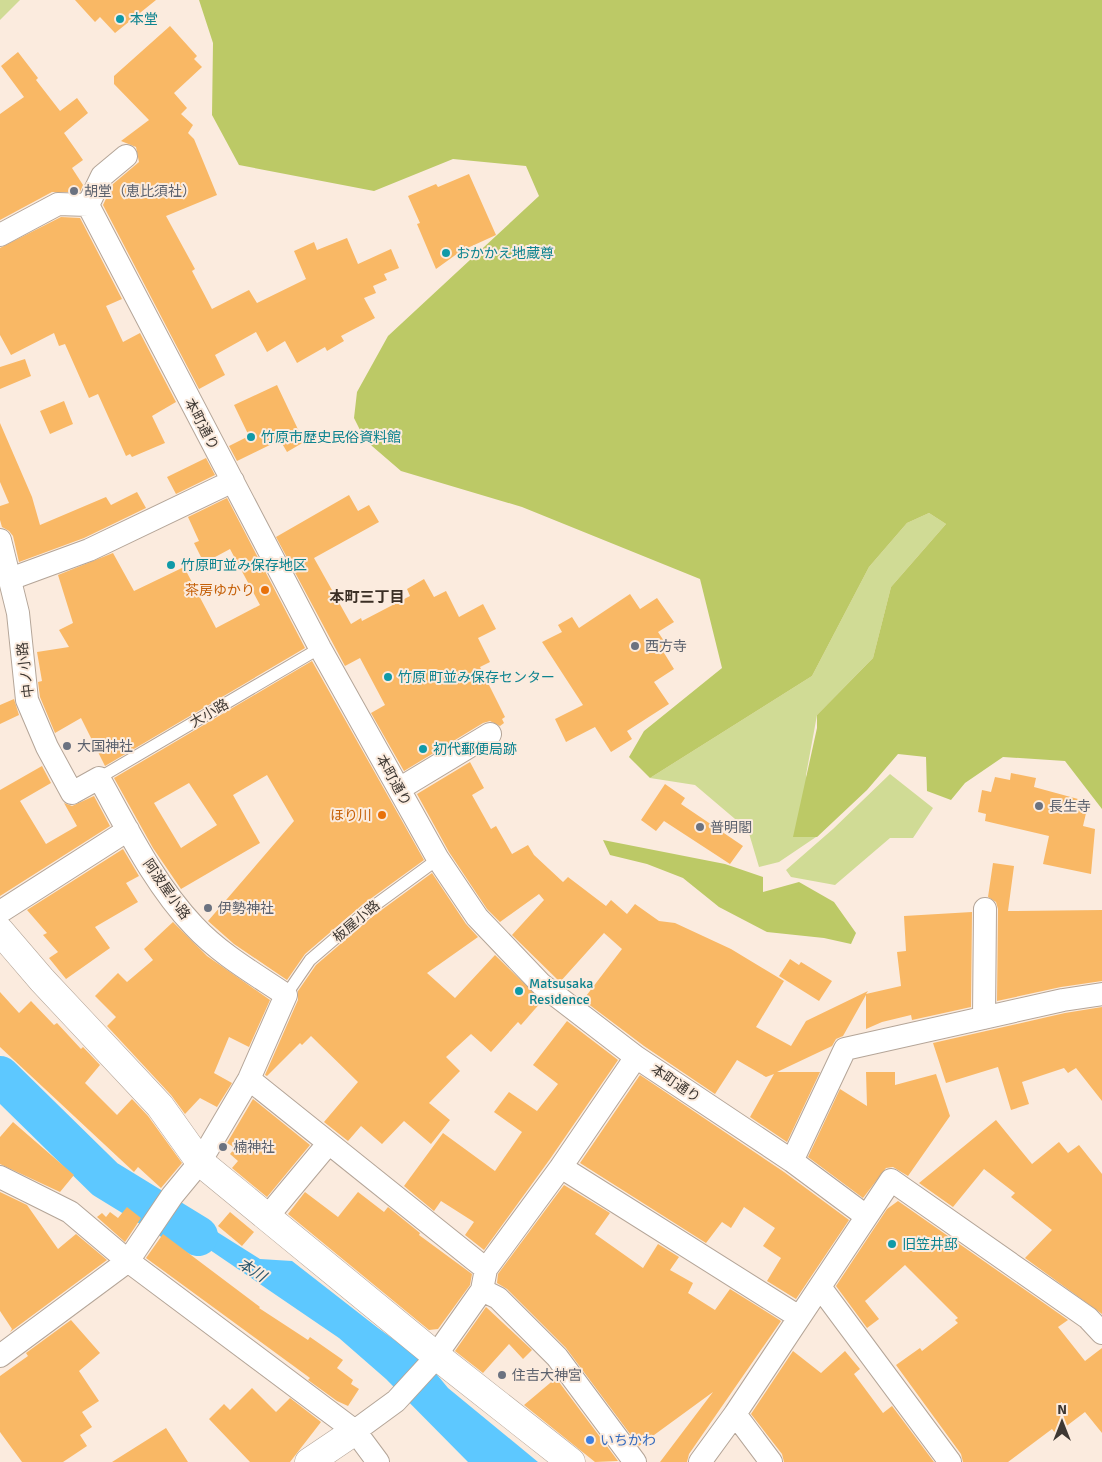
<svg xmlns="http://www.w3.org/2000/svg" width="1102" height="1462" font-family="Signika,'Noto Sans JP',sans-serif">
<style>
.green{fill:#d0db95}
.forest{fill:#bcc966}
.water{fill:#5dc8ff}
.lines{fill:none;stroke-linecap:round;stroke-linejoin:round}
.river{stroke:#5dc8ff;stroke-width:40}
.building{fill:#f9b865;fill-rule:evenodd}
.service-casing{stroke:#b4a598;stroke-width:13}
.minor-casing{stroke:#b4a598;stroke-width:24}
.tertiary-casing{stroke:#b4a598;stroke-width:29}
.service{stroke:#fff;stroke-width:11}
.minor{stroke:#fff;stroke-width:22}
.tertiary{stroke:#fff;stroke-width:28}
.culture-dot{fill:#0f9aa8;stroke:#fbebde;stroke-width:2}
.worship-dot{fill:#6b7280;stroke:#fbebde;stroke-width:2}
.food-dot{fill:#e8710a;stroke:#fbebde;stroke-width:2}
.shop-dot{fill:#3f7fe0;stroke:#fbebde;stroke-width:2}
.labels{text-anchor:middle;stroke-width:4;stroke-linejoin:round;paint-order:stroke}
.culture-label{font-size:14px;fill:#0d838f;stroke:#fbebde;text-anchor:start}
.worship-label{font-size:14px;fill:#5b616d;stroke:#fbebde;text-anchor:start}
.street-label{font-size:14px;fill:#3e3833;stroke:#fbebde}
.food-label{font-size:14px;fill:#c56008;stroke:#fbebde;text-anchor:end}
.shop-label{font-size:14px;fill:#366cbe;stroke:#fbebde;text-anchor:start}
.neighbourhood-label{font-size:15px;font-weight:bold;fill:#3b2f25;stroke:#fbebde}
.water-label{font-size:15px;font-style:italic;fill:#2a576e;stroke:#fbebde}
</style>
<rect width="100%" height="100%" fill="#fbebde"/>
<path class="green" d="M0,0H20L0,20Z
M929,513L946,524L891,587L873,658L817,715L806,775L819,835L779,862L759,867L748,830L695,785L650,778L812,676L869,567L907,523Z
M890,774L933,808L913,838H890L835,885L791,877L786,870L833,829Z"/>
<path class="forest" d="M199,0H1102V809L1065,761L1003,757L965,783L951,800L927,791L926,757L898,754L867,790L817,837H793L817,728V715L873,658L891,587L946,524L929,513L907,523L869,567L812,676L650,778L629,757L644,731L722,668L700,579L522,507L401,471L365,440L354,418L357,392L388,336L539,196L526,166L453,159L374,191L239,165L212,115L213,43Z
M603,840L725,864L763,877V892L799,882L834,902L856,933L851,944L824,938L767,932L719,907L683,878L647,864L610,855Z"/>
<path class="water" d="M179,1208L260,1259L292,1261L378,1328L429,1365L448,1388L538,1462H468L386,1379L339,1338L169,1222Z"/>
<g class="lines">
<path class="river" d="M0,1076L105,1179L198,1236"/>
</g>
<path class="building" d="M75,0H156L115,33L100,17L95,22Z
M170,26L197,56L194,59L202,67L174,93L187,108L181,114L193,125L188,133L194,139L217,195L166,216L195,269L192,271L212,309L249,290L257,303L306,279L294,251L314,242L317,250L347,238L358,264L391,249L399,268L384,274L387,280L373,286L376,293L364,298L375,318L341,336L344,341L327,351L325,347L297,363L285,341L267,352L256,332L215,355L225,375L199,389L103,205L113,184L139,162L136,147L121,141L149,120L114,84V76Z
M18,52L38,78L36,80L60,111L77,98L88,113L64,133L83,160L72,168L83,185L80,192H52L0,220V114L24,97L1,66Z
M469,174L496,235L461,251L436,269L417,224L420,223L408,196L436,184L438,187Z
M61,217L80,218L122,299L106,306L123,342L140,333L176,402L152,416L165,443L132,457L130,454L126,456L98,394L89,398L65,344L59,346L54,333L11,355L0,335V248Z
M25,359L31,376L0,389V367Z
M277,385L304,442L287,452L280,440L237,461L229,446L249,436L234,405Z
M64,401L73,424L50,434L40,411Z
M0,423L32,497L40,525L106,497L111,505L137,492L146,508L84,538L19,562L13,536L9,531L2,527L0,520V506L9,503L0,482Z
M206,458L215,475L176,494L167,477Z
M349,495L358,511L369,505L379,522L314,558L351,624L361,618L362,621L410,596L407,589L424,579L434,597L446,591L459,617L483,604L496,629L478,638L490,662L480,667L505,717L502,719L504,723L500,726L490,721L483,723L404,771L371,713L385,705L360,658L345,666L276,537Z
M227,498L305,648L105,766L81,718L55,733L40,697L38,682L42,681L37,652L69,647L59,630L73,623L58,575L113,553L134,591L184,567L216,628L260,605L230,549L204,563L194,543L199,541L188,517Z
M630,594L640,609L657,598L674,622L658,632L666,644L661,648L674,669L654,682L669,704L627,731L632,739L611,752L595,727L566,742L555,719L583,705L542,642L562,632L558,625L572,617L579,628Z
M312,661L424,860L362,905L305,954L287,980L234,944L208,921L294,821L267,775L233,795L260,843L181,889L153,848L114,778ZM189,783L217,825L181,848L154,803Z
M14,699L19,715L0,724V705Z
M470,762L484,788L472,795L491,829L496,826L512,854L528,845L534,855L563,882L568,877L606,906L611,900L627,914L635,904L659,921L675,923L731,949L784,981L756,1027L791,1046L806,1021L868,991L866,994L901,986L897,952L906,951L904,916L972,912L971,1007L912,1020L911,1015L882,1022L866,1029V995L843,1036L836,1039L832,1046L777,1072H820L787,1142L750,1117L774,1074L766,1077L737,1060L715,1094L644,1046L583,1000L622,949L604,933L560,982L512,935L544,900L539,894L500,922L487,909L449,852L417,794Z
M42,766L51,783L20,801L46,844L77,826L64,803L72,806L94,796L110,826L0,896V790Z
M1011,773L1036,778L1034,787L1078,799L1076,806L1087,809L1083,826L1095,829L1091,874L1043,864L1049,836L985,821L986,814L978,812L982,790L991,792L995,777L1010,780Z
M665,784L685,798L681,804L743,846L730,864L664,821L656,831L641,820Z
M123,849L139,876L126,883L138,902L95,927L110,948L66,979L49,958L58,952L43,935L47,933L27,910Z
M993,863L1014,866L1008,911L1102,910V981L1061,987L997,1001L998,909L996,902L988,897Z
M432,873L466,924L478,937L427,973L455,998L495,955L542,1001L521,1025L518,1022L491,1052L471,1034L446,1057L460,1071L429,1103L450,1120L431,1144L404,1121L382,1144L361,1126L348,1141L324,1122L358,1082L311,1036L302,1045L300,1043L267,1076L265,1075L298,1000V991L316,965L372,917Z
M173,922L207,956L270,1000L249,1047L229,1037L214,1073L232,1083L217,1107L200,1098L185,1114L171,1095L107,1026L116,1017L95,996L118,973L127,982L153,960L144,949Z
M790,959L799,965L801,962L832,981L819,1001L779,976Z
M0,992L19,1013L31,1001L54,1025L57,1023L81,1049L83,1047L100,1065L85,1083L117,1115L132,1099L148,1116L182,1163L161,1188L138,1167L134,1172L0,1047Z
M1102,1007V1101L1076,1068L1068,1073L1064,1068L1022,1082L1029,1104L1011,1110L998,1067L946,1083L933,1043L1065,1013Z
M567,1021L618,1060L550,1159L484,1250L465,1235L474,1222L441,1201L434,1211L404,1186L443,1133L495,1171L522,1132L494,1112L509,1092L537,1111L558,1084L533,1065Z
M866,1072H895V1085L936,1074L950,1116L908,1176L893,1167L886,1168L863,1198L808,1157L840,1089L867,1106Z
M640,1075L784,1172L849,1220L796,1299L767,1281L781,1258L763,1246L775,1228L744,1207L731,1228L722,1222L706,1243L580,1163Z
M253,1099L310,1145L267,1197L232,1168L238,1161L230,1154L235,1148L227,1143Z
M996,1120L1032,1164L1059,1142L1068,1153L1079,1145L1102,1174V1314L1025,1258L1052,1230L1011,1197L1015,1193L984,1169L953,1207L919,1183Z
M13,1122L74,1175L60,1192L0,1164V1137Z
M564,1185L610,1213L595,1234L643,1268L658,1244L679,1257L670,1270L693,1283L688,1293L715,1310L730,1289L781,1321L689,1454L687,1462H660L713,1392L639,1446L566,1348L507,1289L497,1283L498,1274Z
M0,1192L27,1205L58,1249L76,1234L107,1260L10,1332L12,1329L0,1311Z
M305,1192L338,1217L358,1192L384,1212L388,1207L420,1233L419,1235L472,1274L470,1285L438,1329L429,1330L288,1214Z
M898,1201L1068,1320L1058,1327L1085,1361L1102,1348V1433L1085,1412L1056,1434L1052,1429L1008,1462H963L961,1454L896,1365L920,1348L922,1351L958,1323L955,1320L958,1318L905,1265L865,1301L879,1319L867,1328L836,1286L887,1209Z
M127,1207L141,1218L125,1242L97,1217L102,1213L106,1217L110,1212L118,1218Z
M230,1212L254,1232L242,1246L218,1226Z
M163,1234L260,1307L259,1308L308,1340L310,1337L343,1360L337,1368L353,1380L351,1384L359,1389L348,1406L337,1401L308,1380L310,1378L146,1258Z
M486,1307L532,1350L523,1359L509,1344L483,1373L455,1351Z
M71,1320L100,1353L79,1371L99,1401L82,1412L92,1427L80,1435L87,1446L63,1462H22L0,1432V1376L28,1356L26,1353Z
M793,1351L821,1373L845,1351L860,1369L854,1374L883,1413L892,1406L934,1462H784L782,1454L751,1414Z
M556,1378L618,1461L595,1462L524,1405Z
M252,1388L276,1412L290,1398L321,1422L290,1462H250L209,1419L224,1404L230,1410Z
M166,1428L188,1462H112Z"/>
<g class="lines">
<defs>
<path id="service" d="M99,778L320,648
M286,995L310,960L367,911L438,859"/>
<path id="minor" d="M88,205L320,648L438,859L477,917L541,984L636,1057L792,1161L866,1216
M88,205L102,176L126,156
M0,235L58,204L88,205
M0,540L18,613L27,700L47,747L72,793L99,778C127,828 154,884 194,926C220,954 255,974 286,995L249,1079L200,1162L172,1196L128,1261L0,1356
M10,579L89,550L233,481
M399,789L490,734
M0,912L128,830
M984,1018L985,909
M249,1079L486,1269
M792,1161L845,1049L1063,1000L1102,994
M561,1167L799,1317
M0,1177L70,1212L128,1261L355,1431L378,1462
M267,1217L328,1144
M820,1287L950,1462
M482,1290L498,1298L557,1357L635,1462
M735,1414L771,1462
M355,1431L396,1401L429,1365L482,1290L486,1269L561,1167L636,1057
M700,1462L735,1414L891,1180L1088,1318L1102,1333"/>
<path id="tertiary" d="M0,931L42,980L160,1106L200,1162L434,1354L571,1462
M309,1462L355,1431"/>
</defs>
<use href="#service" class="service-casing"/>
<use href="#minor" class="minor-casing"/>
<use href="#tertiary" class="tertiary-casing"/>
<use href="#service" class="service"/>
<use href="#minor" class="minor"/>
<use href="#tertiary" class="tertiary"/>
</g>
<g class="culture-dot">
<circle cx="120" cy="19" r="5"/>
<circle cx="446" cy="253" r="5"/>
<circle cx="251" cy="437" r="5"/>
<circle cx="171" cy="565" r="5"/>
<circle cx="388" cy="677" r="5"/>
<circle cx="423" cy="749" r="5"/>
<circle cx="519" cy="991" r="5"/>
<circle cx="892" cy="1244" r="5"/>
</g>
<g class="worship-dot">
<circle cx="74" cy="191" r="5"/>
<circle cx="635" cy="646" r="5"/>
<circle cx="67" cy="746" r="5"/>
<circle cx="1039" cy="806" r="5"/>
<circle cx="700" cy="827" r="5"/>
<circle cx="208" cy="908" r="5"/>
<circle cx="223" cy="1147" r="5"/>
<circle cx="502" cy="1375" r="5"/>
</g>
<g class="food-dot">
<circle cx="265" cy="590" r="5"/>
<circle cx="382" cy="815" r="5"/>
</g>
<circle class="shop-dot" cx="590" cy="1440" r="5"/>
<g class="labels">
<g class="culture-label">
<text x="130" y="24">本堂</text>
<text x="456" y="258">おかかえ地蔵尊</text>
<text x="261" y="442">竹原市歴史民俗資料館</text>
<text x="181" y="570">竹原町並み保存地区</text>
<text x="398" y="682">竹原 町並み保存センター</text>
<text x="433" y="754">初代郵便局跡</text>
<text x="529" y="988">Matsusaka<tspan x="529" dy="16">Residence</tspan></text>
<text x="902" y="1249">旧笠井邸</text>
</g>
<g class="worship-label">
<text x="84" y="196">胡堂（恵比須社）</text>
<text x="645" y="651">西方寺</text>
<text x="77" y="751">大国神社</text>
<text x="1049" y="811">長生寺</text>
<text x="710" y="832">普明閣</text>
<text x="218" y="913">伊勢神社</text>
<text x="233" y="1152">楠神社</text>
<text x="512" y="1380">住吉大神宮</text>
</g>
<g class="street-label">
<text transform="translate(202 424) rotate(62)" y="5">本町通り</text>
<text transform="translate(25 670) rotate(-97)" y="5">中ノ小路</text>
<text transform="translate(209 713) rotate(-30)" y="5">大小路</text>
<text transform="translate(394 780) rotate(61)" y="5">本町通り</text>
<text transform="translate(167 889) rotate(55)" y="5">阿波屋小路</text>
<text transform="translate(356 921) rotate(-40)" y="5">板屋小路</text>
<text transform="translate(676 1083) rotate(34)" y="5">本町通り</text>
</g>
<g class="food-label">
<text x="255" y="595">茶房ゆかり</text>
<text x="372" y="820">ほり川</text>
</g>
<g class="shop-label">
<text x="600" y="1445">いちかわ</text>
</g>
<g class="neighbourhood-label">
<text x="367" y="602">本町三丁目</text>
</g>
<g class="water-label">
<text transform="translate(252 1270) rotate(32)" y="5">本川</text>
</g>
</g>
<g transform="translate(1062 1422)" stroke="#fbebde" stroke-width="4" paint-order="stroke">
<path d="M0-4L9 19L0 12L-9 19Z" fill="#3e3833"/>
<text y="-8" font-size="14" font-weight="bold" text-anchor="middle" fill="#3e3833">N</text>
</g>
</svg>
